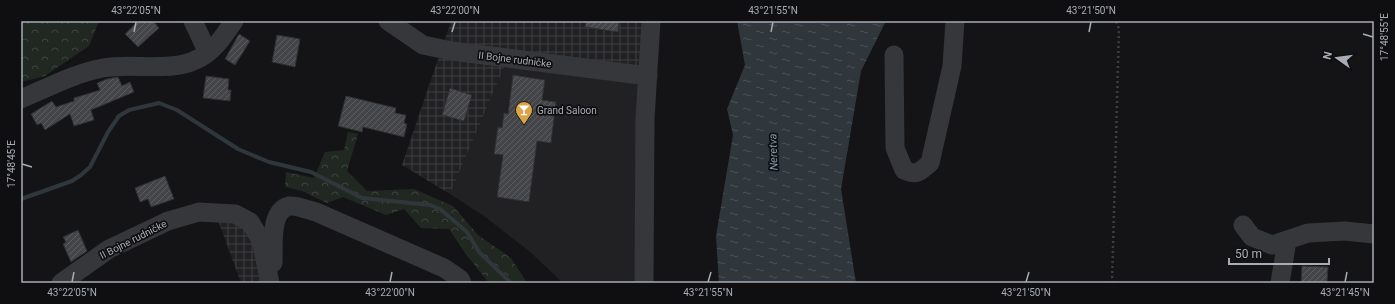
<svg xmlns="http://www.w3.org/2000/svg" width="1395" height="304" font-family="Roboto,sans-serif">
<style>
.built{fill:#212123}
.industrial{fill:url(#industrial-grid)}
.forest{fill:url(#forest-crowns)}
.water{fill:url(#water-ripples)}
.lines{fill:none;stroke-linecap:round;stroke-linejoin:round}
.stream{stroke:#2f373d;stroke-width:4}
.building{fill:url(#building-hatch);stroke:#2f2f32}
.path{stroke:#3c3e41;stroke-width:2.5;stroke-dasharray:2 3;stroke-linecap:butt}
.minor{stroke:#36373a;stroke-width:19}
.ticks{fill:none;stroke:#a8acb4;stroke-width:1.5}
.labels{text-anchor:middle;stroke-width:3.5;stroke-linejoin:round;paint-order:stroke}
.street-label{font-size:10px;fill:#a8acb4;stroke:#0f0f11}
.poi-label{font-size:10px;fill:#a8acb4;stroke:#0f0f11;text-anchor:start}
.water-label{font-size:11px;font-style:italic;fill:#839aac;stroke:#0f0f11}
.neatline{fill:none;stroke:#a8acb4;stroke-width:1.5}
.ticks-label{font-size:10px;text-anchor:middle;fill:#a8acb4}
</style>
<defs>
<pattern id="industrial-grid" width="8" height="8" patternUnits="userSpaceOnUse"><rect width="8" height="8" fill="#212123"/><path d="M0 4h8M4 0v8" fill="none" stroke="#3e3f41"/></pattern>
<pattern id="forest-crowns" width="20" height="18" patternUnits="userSpaceOnUse"><rect width="20" height="18" fill="#212822"/><path d="M2 6a3 3 0 1 1 6 0M12 15a3 3 0 1 1 6 0" fill="none" stroke="#3e4440"/></pattern>
<pattern id="water-ripples" width="26" height="14" patternUnits="userSpaceOnUse"><rect width="26" height="14" fill="#2f373d"/><path d="M2 4q2-2 4 0t4 0M15 11q2-2 4 0t4 0" fill="none" stroke="#4a5157"/></pattern>
<pattern id="building-hatch" width="6" height="6" patternUnits="userSpaceOnUse"><rect width="6" height="6" fill="#444548"/><path d="M-1 1l2-2M0 6l6-6M5 7l2-2" fill="none" stroke="#5c5d60"/></pattern>
</defs>
<rect width="100%" height="100%" fill="#141416"/>
<path class="built" d="M508,58L648,76L644,283H563L529,251L484,216L450,194Z"/>
<path class="industrial" d="M451,21H651L648,76L508,58L450,194L402,165Z
M215,212L250,222L270,283H241Z"/>
<path class="forest" d="M21,21H99L89,46L45,76L21,82Z
M348,132L358,134L347,171L367,191L414,189L453,206L478,235L511,258L527,283H489L465,253L449,229L421,228L404,209L386,215L343,197L327,203L302,191L285,187L286,172L314,178L325,152L344,150Z"/>
<path class="water" d="M737,21H886L861,71L841,189L856,283H719L716,236L733,135L727,109L745,65Z"/>
<g class="lines">
<path class="stream" d="M21,199L72,181L81,175L90,167L108,132L119,116L129,110L159,103L177,110L238,149L269,162L311,172L362,198L430,205L440,209L467,232L479,252L511,283"/>
</g>
<path class="building" d="M138,21H153L159,28L138,47L125,34Z
M586,21H619L618,32L585,27Z
M239,34L250,41L235,65L225,59Z
M277,35L300,39L295,67L272,62Z
M513,75L545,80L542,100L556,102L551,143L537,141L529,202L497,197L503,155L494,154L498,127L502,128L504,113L508,114Z
M206,76L229,79L228,90H231L230,101L203,98Z
M118,77L122,86L130,82L134,92L91,110L94,120L74,126L70,114L45,130L41,123L37,125L31,114L52,101L56,107L74,101V98L100,90L97,83L107,79Z
M450,88L472,95L464,121L442,115Z
M346,96L396,108L395,113L406,115L404,123L407,124L404,137L363,127L362,132L338,126Z
M165,176L174,199L151,207L148,199L140,202L135,188Z
M78,230L87,251L71,262L63,244L66,242L63,237Z
M1302,266L1328,267L1327,283H1301Z"/>
<g class="lines">
<path class="path" d="M1112,283L1119,29L1116,21"/>
<path class="minor" d="M193,21L208,53
M388,21L423,45L452,51L648,76
M894,55L895,148L904,170C918,176 919,172 930,163L952,66L955,21
M21,99C47,88 75,73 103,68C142,61 186,79 216,45C223,38 228,29 234,21
M1243,225L1252,237L1272,245L1308,233L1345,231L1374,234
M273,263C274,247 269,211 289,206C297,205 308,210 316,212L444,268L460,279L462,283
M61,283L109,249L168,221L199,212L235,214L250,222L261,240L270,283
M644,283L645,119L651,21
M1280,283L1287,241"/>
</g>
<path class="ticks" d="M134,32L136,22M452,32L455,22M771,32L773,22M1089,32L1091,22M1363,34L1373,37M22,164L32,167M72,282L74,272M390,282L392,272M708,282L711,272M1026,282L1029,272M1345,282L1347,272"/>
<defs>
<symbol id="bar-pin" viewBox="-11 -11 22 30"><path d="M0 17L-7.5 6A9.5 9.5 0 1 1 7.5 6Z" fill="#dca446" stroke="#0f0f11"/><path d="M-6-5H6L.8 .8V4.5H3.5V6h-7V4.5H-.8V.8Z" fill="#fff"/></symbol>
</defs>
<g fill-rule="evenodd">
<use href="#bar-pin" x="514" y="100" width="20" height="27"/>
</g>
<g class="labels">
<g class="street-label">
<text transform="translate(515 59) rotate(7)" y="4">II Bojne rudničke</text>
<text transform="translate(133 239) rotate(-27)" y="4">II Bojne rudničke</text>
</g>
<g class="poi-label">
<text x="537" y="114">Grand Saloon</text>
</g>
<g class="water-label">
<text transform="translate(773 152) rotate(-92)" y="4">Neretva</text>
</g>
</g>
<rect width="1395" height="304" fill="none" stroke="#0f0f11" stroke-width="44"/>
<g transform="translate(1337 58) rotate(284)" stroke="#0f0f11" stroke-width="3" paint-order="stroke">
<path d="M0-3L7 15L0 10L-7 15Z" fill="#a8acb4"/>
<text y="-6" font-size="11" font-weight="bold" text-anchor="middle" fill="#a8acb4">N</text>
</g>
<path d="M1229 258v6h100v-6" fill="none" stroke="#a8acb4" stroke-width="2"/>
<text x="1235" y="258" font-size="12" fill="#a8acb4" stroke="#0f0f11" stroke-width="3" paint-order="stroke">50 m</text>
<rect x="22" y="22" width="1351" height="260" class="neatline"/>
<g class="ticks-label">
<text x="136" y="14">43°22'05"N</text>
<text x="455" y="14">43°22'00"N</text>
<text x="773" y="14">43°21'55"N</text>
<text x="1091" y="14">43°21'50"N</text>
<text transform="translate(1384 37) rotate(-90)" y="4">17°48'55"E</text>
<text transform="translate(11 164) rotate(-90)" y="4">17°48'45"E</text>
<text x="72" y="296">43°22'05"N</text>
<text x="390" y="296">43°22'00"N</text>
<text x="708" y="296">43°21'55"N</text>
<text x="1026" y="296">43°21'50"N</text>
<text x="1345" y="296">43°21'45"N</text>
</g>
</svg>
